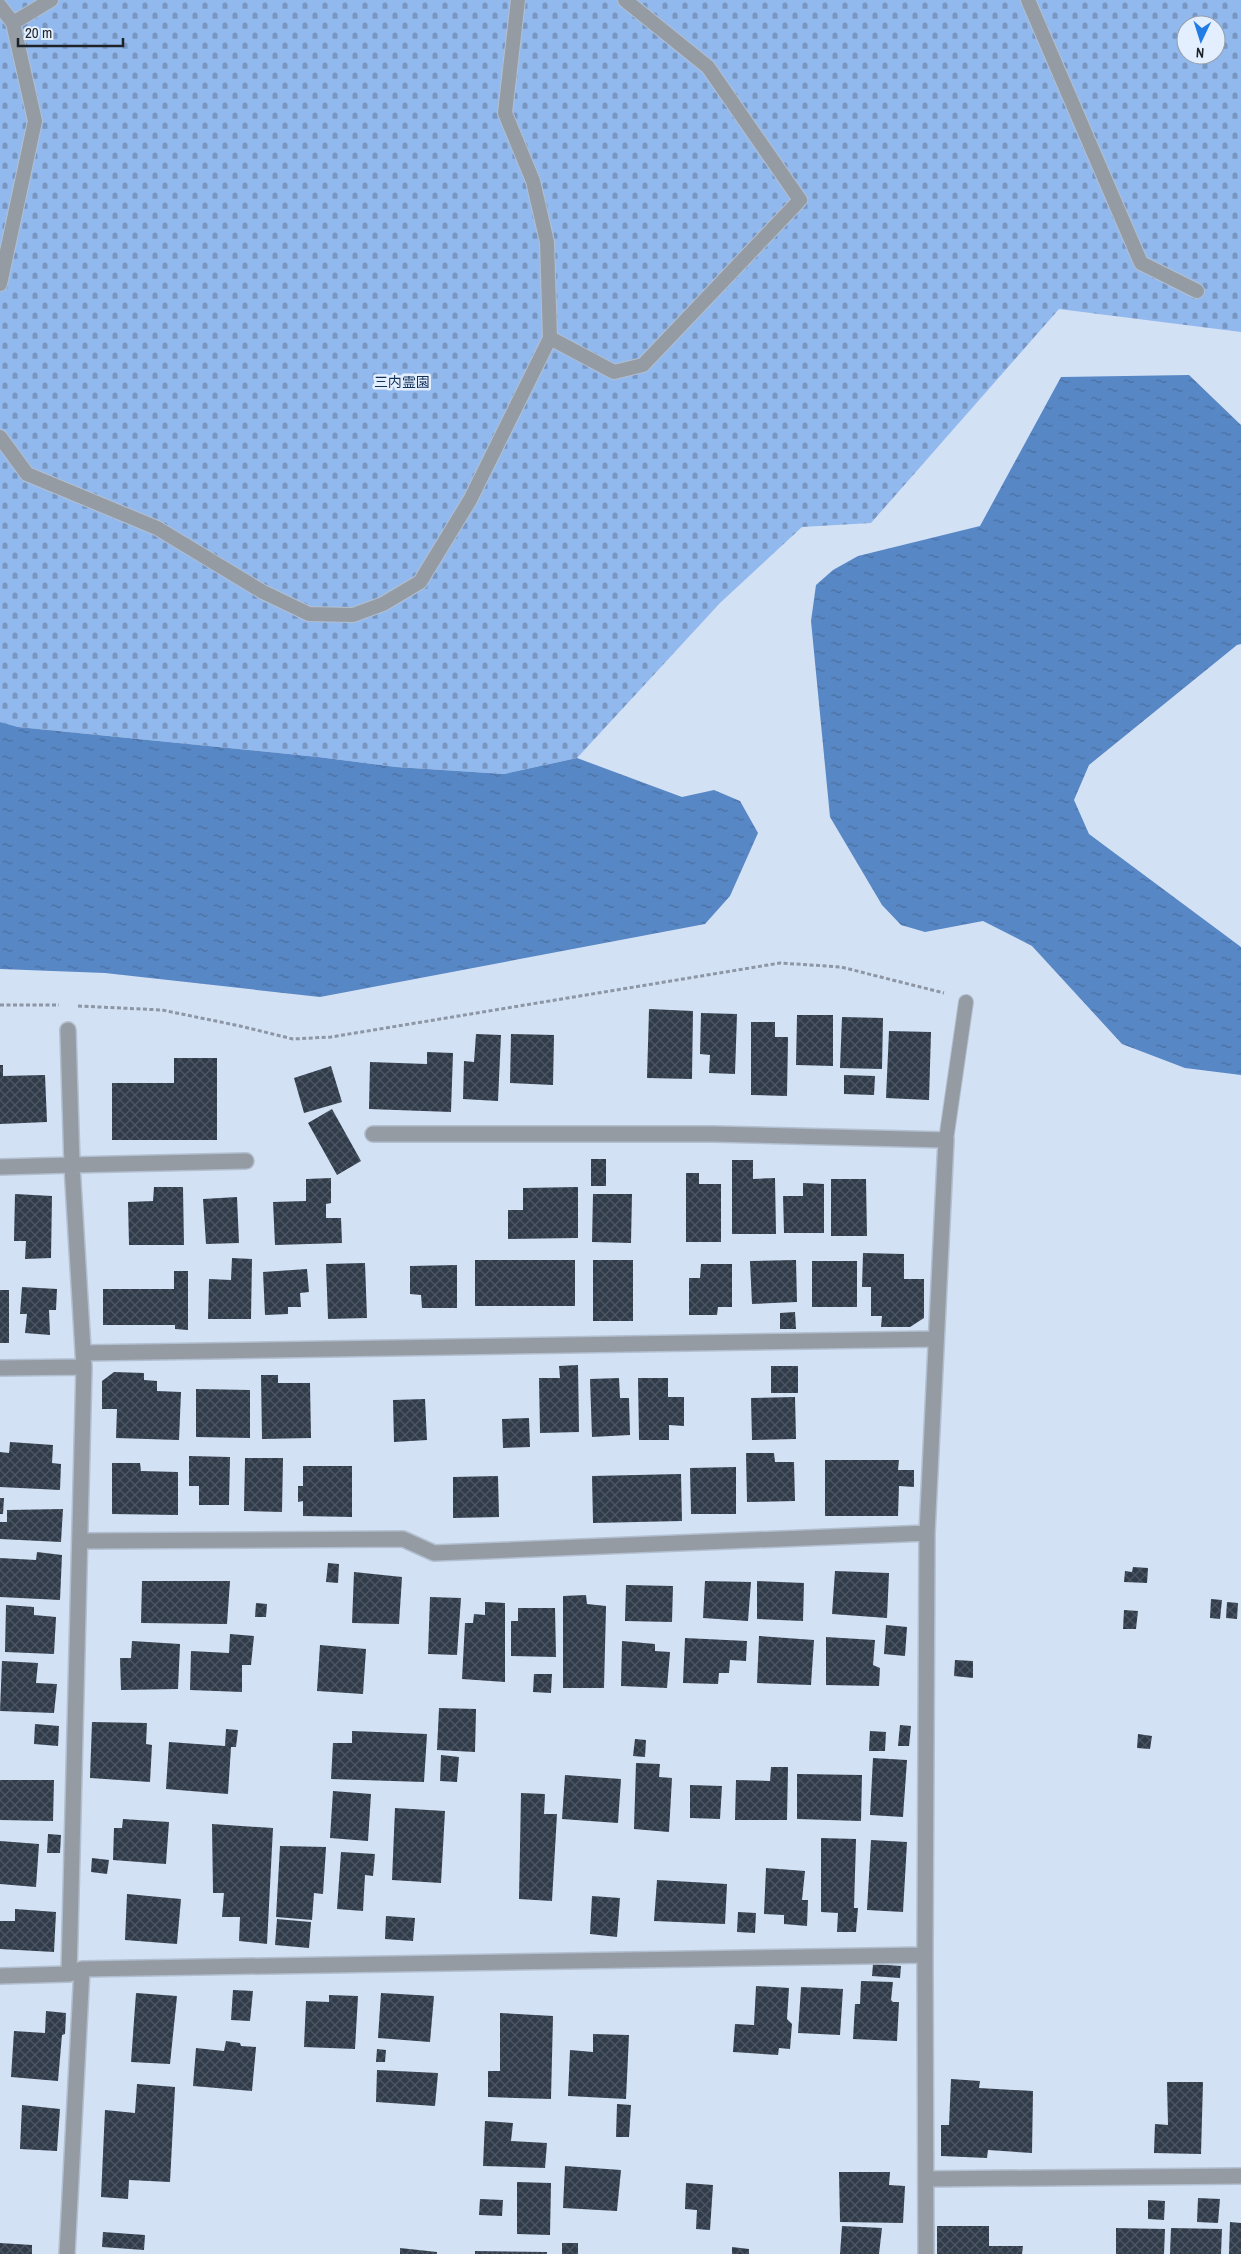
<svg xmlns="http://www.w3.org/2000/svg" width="1241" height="2254" font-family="'Archivo Narrow','Noto Sans JP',sans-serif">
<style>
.cemetery{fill:url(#cemetery-stones);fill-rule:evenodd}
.water{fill:url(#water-ripples)}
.building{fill:url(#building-cross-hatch)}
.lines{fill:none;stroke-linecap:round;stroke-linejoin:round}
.lane-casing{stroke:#b2bfd0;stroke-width:16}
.street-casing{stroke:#b2bfd0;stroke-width:18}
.path{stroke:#8c96a5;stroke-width:3;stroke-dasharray:4 2.5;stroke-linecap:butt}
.lane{stroke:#959ba3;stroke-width:14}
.street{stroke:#959ba3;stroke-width:15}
.labels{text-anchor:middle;stroke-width:5;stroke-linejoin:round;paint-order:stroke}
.park-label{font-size:14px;fill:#0f3059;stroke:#e3eefe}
</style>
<defs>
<pattern id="cemetery-stones" width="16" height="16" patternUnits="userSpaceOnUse" patternTransform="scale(1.25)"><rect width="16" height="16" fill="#92b9ee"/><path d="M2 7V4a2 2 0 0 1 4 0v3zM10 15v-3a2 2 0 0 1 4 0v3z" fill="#7796c1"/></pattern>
<pattern id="water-ripples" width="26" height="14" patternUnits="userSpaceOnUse" patternTransform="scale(1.25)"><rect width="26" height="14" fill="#5887c5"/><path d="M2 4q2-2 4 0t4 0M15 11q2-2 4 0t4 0" fill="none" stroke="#486ea0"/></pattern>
<pattern id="building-cross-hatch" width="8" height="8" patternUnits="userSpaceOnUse" patternTransform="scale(1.25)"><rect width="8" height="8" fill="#313c4b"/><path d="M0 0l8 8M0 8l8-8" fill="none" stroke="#4d5662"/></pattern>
</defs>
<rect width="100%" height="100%" fill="#d3e1f5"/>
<path class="cemetery" d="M0,0H1241V332L1059,309L871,523L802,527L720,603L577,758L504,774L396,767L318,757L18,727L0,722ZM1186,25H1216V55H1186Z"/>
<path class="water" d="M1189,375L1241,425V644L1237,645L1089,765L1074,800L1089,834L1241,947V1075L1185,1068L1122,1044L1032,946L983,921L925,932L901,925L882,905L830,817L811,621L816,585L833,570L858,556L980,526L1061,377Z
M0,722L18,727L318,757L396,767L504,774L577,758L682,797L714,790L740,801L758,833L730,896L705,924L320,997L105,973L0,969Z"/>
<path class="building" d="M649,1009L693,1011L692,1079L647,1078Z
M701,1013L737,1014L735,1074L709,1073L710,1055L700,1054Z
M797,1015H833V1066L796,1065Z
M842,1017L883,1018L882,1069L840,1068Z
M751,1022H775V1037H788L787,1096L751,1095Z
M889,1031L931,1032L929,1100L886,1098Z
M476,1034L501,1035L498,1101L463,1099L464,1061L474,1062Z
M511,1034L554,1035L553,1085L510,1083Z
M427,1052L453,1053L451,1112L369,1109L370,1062L427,1064Z
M174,1058H217V1140H112V1083H174Z
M0,1065H3V1076L45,1075L47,1122L0,1124Z
M331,1066L342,1102L304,1113L294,1078Z
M844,1075L875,1076L874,1095L844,1094Z
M332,1109L361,1161L337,1175L308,1123Z
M591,1159H606V1186H591Z
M732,1160H753V1179L775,1178L776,1234H732Z
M686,1173H699V1184H721V1242H686Z
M331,1178V1203L326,1204V1218H341L342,1243L275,1245L273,1202L306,1201V1179Z
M831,1179H866L867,1236H831Z
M803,1183L824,1184V1233H784L783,1196H803Z
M154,1187H183L184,1245H129L128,1202L153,1201Z
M578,1187V1238L508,1239V1210H523V1188Z
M15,1194L52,1196L51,1258L25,1259L26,1241H14Z
M593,1194H632L631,1243L592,1242Z
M237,1197L239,1243L206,1244L203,1199Z
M863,1253L904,1254V1279H924V1318L910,1327H881L882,1316H871V1287H862Z
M232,1258L252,1259L251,1319H208L209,1279L231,1280Z
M475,1260H575V1306H475Z
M593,1260H633V1321H593Z
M796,1260L797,1302L752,1304L750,1261Z
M812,1261H857V1307H812Z
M365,1263L367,1318L328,1319L326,1264Z
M701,1264H732V1307H718L717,1315H689V1278H700Z
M457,1265V1308H422L421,1295L410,1294V1266Z
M307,1269L309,1292L300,1293L301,1307H288V1314L265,1315L263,1272Z
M174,1271H188V1330L175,1329V1325H103V1289H174Z
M22,1287L57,1289L56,1310H49L50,1335L25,1333L27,1314H20Z
M0,1290H9V1343H0Z
M795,1312L796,1329H780V1313Z
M578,1365L579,1432L540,1433L539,1378H560L559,1366Z
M771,1366H798V1393H771Z
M114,1372L144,1373V1380L157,1381V1391L181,1392L179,1440L116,1438L117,1409H102V1381Z
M261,1375H278V1383H310L311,1438L262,1439Z
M619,1378L620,1398H629L630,1435L592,1437L590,1379Z
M638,1378H668V1397H684V1426L669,1425V1440H639Z
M196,1389L250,1390V1438L196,1437Z
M795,1397L796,1439L752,1440L751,1398Z
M425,1399L427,1440L394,1442L393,1400Z
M529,1418L530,1447L503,1448L502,1419Z
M10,1442L53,1445L52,1463L61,1464L60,1490L0,1487V1452L9,1453Z
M746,1453H774L775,1462H794L795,1501L747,1502Z
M189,1456L230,1457L229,1505H199V1486H189Z
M245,1458H283L282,1512L244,1511Z
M825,1460H899L898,1470H914V1487L899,1486L898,1516H825Z
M112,1463H140L141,1471L178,1472V1515L112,1514Z
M303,1466H352V1517L303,1516V1501L298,1502V1486H303Z
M736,1467V1514H691L690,1468Z
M681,1474L682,1521L593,1523L592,1476Z
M498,1476L499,1517L453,1518V1477Z
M0,1498H4L3,1514H0Z
M63,1509L61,1542L0,1539V1522H7V1510Z
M37,1552L62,1555L60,1600L0,1597V1558L36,1560Z
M328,1563L339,1564L338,1583L326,1582Z
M1133,1567L1148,1568L1147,1583L1124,1582L1125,1571L1132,1572Z
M835,1571L889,1573L887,1618L832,1614Z
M354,1572L402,1577L399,1624L352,1623Z
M142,1581H230L227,1624L141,1623Z
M705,1581L751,1582L748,1621L703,1618Z
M757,1581L804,1583L803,1621L757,1619Z
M626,1585L673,1586L672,1622L625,1621Z
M586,1595L587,1604L606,1606L604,1688H563V1596Z
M430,1597L461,1598L457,1655L428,1654Z
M1211,1599L1222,1600L1220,1619L1210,1618Z
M485,1602L505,1603V1682L462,1679L465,1623H473L474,1614L485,1615Z
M1227,1602L1238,1603L1237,1619L1226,1618Z
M256,1603L267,1604L266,1617H255Z
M6,1605L34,1607V1615L56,1617L54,1654L5,1652Z
M518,1608H555L556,1657L511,1656V1621H518Z
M1124,1610L1138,1611L1136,1629H1123Z
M886,1625L907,1627L905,1656L884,1654Z
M230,1634L254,1636L251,1665H242V1692L190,1690L191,1651L229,1653Z
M759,1636L814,1640L811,1685L757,1683Z
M826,1637L875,1640L873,1665L880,1668L879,1686L826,1685Z
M685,1638L747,1641L746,1661L730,1660L729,1673H719L718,1684L683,1683Z
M132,1641L180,1644L178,1689L121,1690L120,1658H131Z
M622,1641L655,1644V1651L670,1652L667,1688L621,1686Z
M320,1645L366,1649L363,1694L317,1691Z
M955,1660L973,1661V1678L954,1676Z
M2,1661L38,1663L36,1683L57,1684L54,1713L0,1711Z
M534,1674H552L551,1693L533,1692Z
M439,1708L476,1709L475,1752L437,1750Z
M92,1722L147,1723L146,1744L152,1745L150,1782L90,1778Z
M35,1724L59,1726L58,1746L34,1744Z
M900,1725L911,1726L909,1746H898Z
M226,1729L238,1730L236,1747H231L228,1794L166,1789L169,1742L225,1746Z
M352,1731L427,1734L424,1782L331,1779L333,1743H352Z
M870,1731L886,1732L885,1751H869Z
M1138,1734L1152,1736L1150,1749L1137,1748Z
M635,1739L646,1740L645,1757L633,1756Z
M441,1755L459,1757L457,1782L440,1781Z
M873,1758L907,1760L903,1817L870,1815Z
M636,1763L660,1764L659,1777L672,1778L669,1832L634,1829Z
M771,1767H788L787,1820H735L736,1780L770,1781Z
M797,1774L862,1775L861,1821L797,1819Z
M565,1775L621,1779L618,1823L562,1819Z
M0,1780H54L53,1821L0,1820Z
M690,1785L722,1786L720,1819L690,1818Z
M333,1791L371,1794L368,1841L330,1838Z
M521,1793L545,1794L544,1814H557L552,1901L519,1899Z
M395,1808L445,1811L441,1883L392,1880Z
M123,1819L169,1822L166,1864L113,1860L114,1828H122Z
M212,1824L273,1828L267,1944L239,1941L240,1917H222L224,1893H213Z
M48,1834L61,1835L60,1853H47Z
M821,1838L856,1839L854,1908H858L856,1932H837L838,1913L821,1912Z
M871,1840L907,1842L903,1912L867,1910Z
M0,1841L39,1844L36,1887L0,1884Z
M280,1846L326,1847L323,1894L314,1893L312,1920L276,1917Z
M341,1852L375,1854L373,1876L365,1875L363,1911L337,1909Z
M92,1858L109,1860L107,1874L91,1872Z
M766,1868L805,1871L802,1900H808L807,1926L784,1924V1915L764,1914Z
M657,1880L727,1884L725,1924L654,1921Z
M127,1894L181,1899L177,1944L125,1940Z
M592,1896L620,1898L617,1937L590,1934Z
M15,1909L56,1912L54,1952L0,1949V1921H15Z
M738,1912L756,1913L755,1933L737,1932Z
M386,1916L415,1918L413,1941L385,1939Z
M277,1919L311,1922L309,1948L275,1945Z
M873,1964L901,1966L900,1978L872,1976Z
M861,1981L893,1982L891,2000L893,2002H899L897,2041L853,2039L855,2004H860Z
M756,1986L789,1988L787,2019L792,2024L790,2049L779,2048L778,2055L733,2052L735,2024L754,2025Z
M801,1987L843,1989L840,2035L798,2033Z
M233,1990L253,1991L250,2021L231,2020Z
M136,1993L177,1996L170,2064L131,2062Z
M381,1993L434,1996L430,2042L378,2038Z
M329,1995L358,1996L355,2049L304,2047L306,2001L329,2002Z
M46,2011L66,2013L65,2034L62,2035L58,2081L11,2077L14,2031L45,2033Z
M500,2013L553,2016L551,2099L488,2097V2071H500Z
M593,2034L629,2035L626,2099L568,2096L570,2050L593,2052Z
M226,2041L240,2043L241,2046L256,2047L252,2091L193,2086L196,2048L224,2051Z
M377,2049L386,2050L385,2062H376Z
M377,2070L438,2073L435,2106L376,2102Z
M951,2079L980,2081L979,2088L1033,2091L1032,2153L988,2150L987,2158L941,2156V2125H949Z
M1167,2082H1203L1201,2154L1154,2153L1155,2124L1168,2125Z
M137,2084L175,2087L170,2182L129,2180L128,2199L101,2197L105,2110L135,2113Z
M617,2104L631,2105L629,2137H616Z
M22,2105L60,2109L57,2151L20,2149Z
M485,2121L513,2123L511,2141L547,2143L545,2168L483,2166Z
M565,2166L621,2170L617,2211L563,2208Z
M839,2172H890L889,2185L905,2186L903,2223L840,2222Z
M517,2182L551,2183L550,2235L517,2234Z
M686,2183L713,2185L710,2230L696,2229L697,2210L685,2209Z
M1198,2198L1220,2199L1218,2223L1197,2222Z
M480,2199L503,2200L502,2216L479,2215Z
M1148,2200L1165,2201L1164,2220L1148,2219Z
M1230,2222L1241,2223V2254H1229Z
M842,2226L882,2228L879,2254H840Z
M937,2226H989V2246H1023L1022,2254H937Z
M1116,2228L1165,2229L1164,2254H1116Z
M1171,2228L1222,2229L1221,2254H1170Z
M103,2232L145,2235L144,2250L102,2247Z
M0,2243L32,2245V2254H0Z
M562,2243H578V2254H562Z
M732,2247L749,2249V2254H732Z
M400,2248L437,2252V2254H400Z
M475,2251L547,2252V2254H475Z"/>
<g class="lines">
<defs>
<path id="lane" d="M1028,0L1141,263L1197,291
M0,6L13,23L35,121L0,284
M13,23L51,0
M550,338L614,372L643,365L800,200L708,67L625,0
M0,437L27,474L157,528L263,592L309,614L353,615L383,604L420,582L470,500L550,338L547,242L533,181L505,113L518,0
M946,1140L966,1002"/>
<path id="street" d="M373,1134H713L946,1140L927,1533L925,1955L926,2254
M0,1167L72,1165L68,1030
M83,1353L936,1339
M0,1368L84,1367
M80,1541L403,1539L434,1553L927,1533
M69,1974L84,1367L72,1165L246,1161
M0,1976L69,1974L82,1969L925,1955
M926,2179L1241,2176
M67,2254L82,1969"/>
</defs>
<use href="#lane" class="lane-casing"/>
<use href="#street" class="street-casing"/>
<path class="path" d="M0,1005H59
M78,1006L162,1010L240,1026L293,1039L331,1037L780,963L841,967L944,993"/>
<use href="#lane" class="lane"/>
<use href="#street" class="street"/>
</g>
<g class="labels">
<g class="park-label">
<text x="402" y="387">三内霊園</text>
</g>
</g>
<g transform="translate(1201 40) rotate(184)"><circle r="24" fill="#e3eefe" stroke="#949da9"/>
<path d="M0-4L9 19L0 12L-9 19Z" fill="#227ce6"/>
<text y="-8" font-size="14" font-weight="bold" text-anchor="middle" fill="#1e232a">N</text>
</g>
<path d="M18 38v8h105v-8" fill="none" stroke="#1e232a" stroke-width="2.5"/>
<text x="25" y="38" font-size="15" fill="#1e232a" stroke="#e3eefe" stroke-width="4" paint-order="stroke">20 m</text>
</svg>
